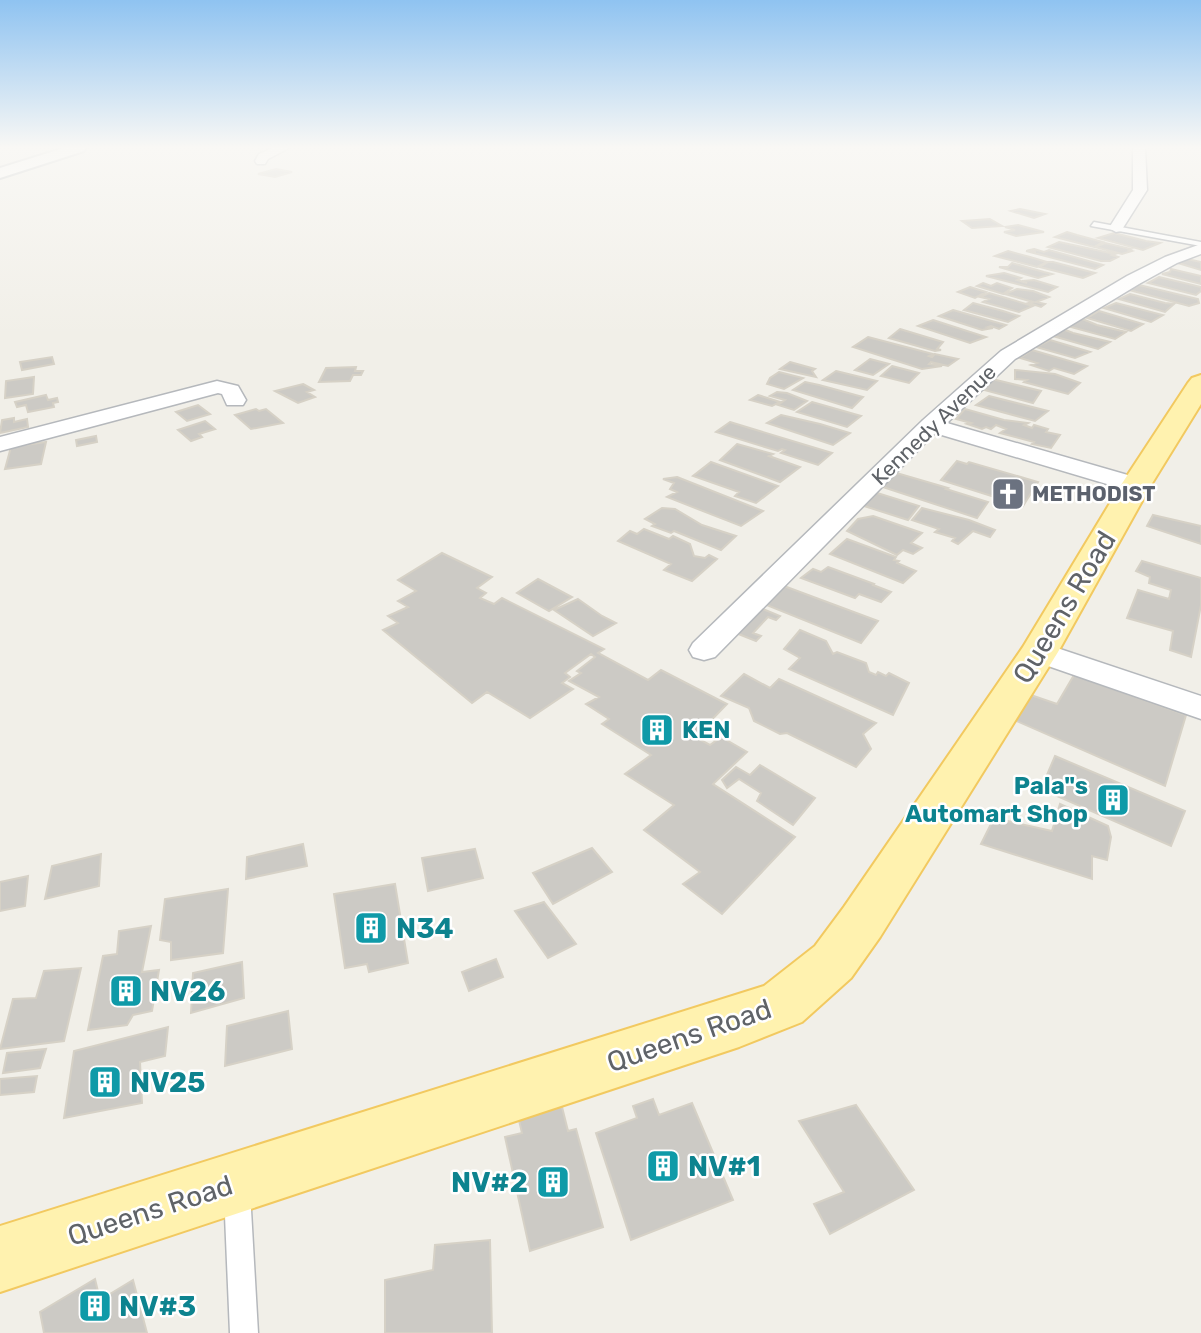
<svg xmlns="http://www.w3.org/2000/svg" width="1201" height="1333" font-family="Rubik,sans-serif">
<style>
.building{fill:#cccac5;stroke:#d6d1c6;stroke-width:2}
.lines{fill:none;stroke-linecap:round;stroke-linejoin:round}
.lane-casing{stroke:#b5b8bc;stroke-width:3}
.street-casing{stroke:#b5b8bc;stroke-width:3}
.secondary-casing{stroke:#b6babf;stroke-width:4}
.primary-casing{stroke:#f2c960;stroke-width:4}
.lane{fill:#fff;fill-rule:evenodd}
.street{fill:#fff;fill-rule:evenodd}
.secondary{fill:#fff;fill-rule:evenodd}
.primary{fill:#fff2af;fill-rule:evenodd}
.labels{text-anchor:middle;stroke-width:5;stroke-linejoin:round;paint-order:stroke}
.far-street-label{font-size:21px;fill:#5f6368;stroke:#fff}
.far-worship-label{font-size:21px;font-weight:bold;fill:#5b616d;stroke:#fff;text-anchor:start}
.culture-label{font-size:24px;font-weight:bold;fill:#0d838f;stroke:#fff;text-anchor:start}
.near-street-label{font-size:28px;fill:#5f6368;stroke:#fff}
.near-culture-label{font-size:28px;font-weight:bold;fill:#0d838f;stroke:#fff;text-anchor:start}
</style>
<rect width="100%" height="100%" fill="#f1efe8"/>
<path class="building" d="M276,169L292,172L275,177L258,174Z
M1020,209L1045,214L1034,218L1011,211Z
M990,219L1002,226L972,228L962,221Z
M1018,225L1044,232L1016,236L1004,232L1015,230L1005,227Z
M1067,232L1077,235L1103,242L1094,247L1055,237Z
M1114,233L1146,241L1160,243L1143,250L1098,238Z
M1059,242L1115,254L1112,255L1118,257L1110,261H1101L1048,247Z
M1105,243L1131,249L1129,250L1132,251L1122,254L1095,247Z
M1034,249L1044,252L1049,250L1103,265L1095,269L1026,251L1036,252L1030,250Z
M1008,251L1030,257L1047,262L1037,267L995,256Z
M1187,259L1201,262V270L1178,263Z
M1048,262H1053L1095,273L1083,278L1040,267Z
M1012,263L1044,272L1052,274L1038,278L999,267H1008Z
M1171,269L1201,276V284L1162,274L1170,272Z
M1004,273L1021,278L1017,280L1027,283L1022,281L1034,280L1057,287L1048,292L986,276Z
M1159,277L1201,287V291L1196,295L1148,283Z
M983,283L991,286L997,283L1012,288L1003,294L977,286Z
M1139,285L1198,299L1199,303L1189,306L1129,290Z
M970,287L986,292L975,298L958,292Z
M1017,289L1033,291L1049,297L1036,302L1045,304L1041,307L1029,303L1033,302L1005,294Z
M989,293L1033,306L1019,312L983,302L989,299L980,297Z
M1130,294L1165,303L1174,304L1165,312L1119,299Z
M973,303L1003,311L1019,316L1008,322L964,310Z
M1116,303L1163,315L1151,322L1104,308Z
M953,310L1006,325L999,329L991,326L988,327L993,328L982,330L939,316Z
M1099,311L1143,324L1131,331L1087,318Z
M1080,318L1097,325L1126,332L1115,339L1067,326Z
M933,320L986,337L970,343L918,326Z
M900,329L943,342L937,349L941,350L935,351L889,338Z
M1063,329L1073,333L1110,342L1098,349L1053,336Z
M868,337L933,354L929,356L932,357L935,354L958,359L948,366L931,362L929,364L942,366L922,369L853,347Z
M1050,340L1090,352L1075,358L1036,347Z
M1032,350L1087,366L1074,374L1054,368L1049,371L1031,365L1037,363L1020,358Z
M52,357L54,364L22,370L20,362Z
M870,359L889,364L873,375L855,370Z
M790,362L815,369L812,371L816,377L780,369Z
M892,366L919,373L909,383L881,376Z
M356,367L355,371H363L361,375H353L350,381L319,382L326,368Z
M1015,370L1055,374L1080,383L1068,394L1024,382L1027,380L1015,379Z
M836,371L877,381L867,390L823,380Z
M779,372L803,378L784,389L767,384L770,378Z
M34,377L33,394L5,398L6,381Z
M988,378L1041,391L1033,403L977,388Z
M805,382L819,385L863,397L852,408L793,390Z
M303,384L314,390L307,392L315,397L298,403L275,391Z
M777,392L787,393L807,401L794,410L778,405L785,400L770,396Z
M46,395L48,400L57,398L58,402L53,403L54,407L28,412L26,405L17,407L15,402Z
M758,395L780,402L772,406L750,400Z
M989,396L1048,411L1035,421L976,405Z
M812,402L861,416L847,427L797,412Z
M198,405L210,414L187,421L176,412Z
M256,409L259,411L266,409L283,423L251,429L235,415Z
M965,409L1004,420L1028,423L1024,425L1032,428L1034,425L1048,429L1046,432L1060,435L1051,448L1032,444L1034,442L1000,433L1006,429L996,425L991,429L986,427L982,429L967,424L971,423L956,419Z
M781,415L820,424L850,433L833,445L767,423Z
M14,418V422L27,419L28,427L0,433L2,420Z
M205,421L215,429L199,434L202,437L191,441L178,430Z
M730,422L832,453L818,465L781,453L785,450L782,449L778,451L716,432Z
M96,436L97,442L77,446L76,440Z
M46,442L41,464L5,469L11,447Z
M737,444L773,454L769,456L800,467L780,482L720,460Z
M957,461L967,464L969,462L1038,482L1023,506L941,480Z
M711,462L778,486L756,503L735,496L739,492L693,476Z
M893,472L948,488L946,489L988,502L977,518L877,485Z
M677,477L763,511L741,526L667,497L677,492L670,489L674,483L663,479Z
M874,492L919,506L908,520L861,505Z
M662,508L675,509L702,525L736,536L721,550L674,531L671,533L652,526L655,524L645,519Z
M922,508L969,520L995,530L990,537L973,531L958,544L952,541L955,538L935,532L939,529L912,520Z
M1153,515L1201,526V544L1147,526Z
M873,516L922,533L911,543L922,548L913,554L903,550L897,555L847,531L858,519Z
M644,529L669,539L673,536L690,544L694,556L705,558L709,555L717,559L692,581L664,570L671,564L618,541L630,531L637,534Z
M847,539L896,557L894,560L899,561L897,563L916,571L903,583L830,554Z
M442,553L492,577L477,588L486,593L480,598L494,604L502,598L604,649L598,653L648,680L661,670L727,704L695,737L710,745L721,737L747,752L713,784L795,837L722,914L683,884L700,872L644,830L674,805L625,774L651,755L602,724L609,719L586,704L599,697L569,681L581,673L577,671L595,657L591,654L565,673L570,677L562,683L573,689L530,718L487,692L472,703L383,630L398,623L388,616L408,607L398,601L416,591L398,580Z
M1142,561L1201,578V605L1191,657L1170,650L1173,631L1127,618L1138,590L1169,599L1171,590L1149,583L1150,577L1136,571Z
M828,567L874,584L873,585L891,592L881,602L859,594L855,598L801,578L813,569L821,572Z
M538,579L572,597L549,611L517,593Z
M784,586L878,621L861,643L764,604Z
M578,599L602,616L616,623L593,636L554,610Z
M753,605L780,616L776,620L768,617L753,633L761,636L756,641L731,631Z
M800,630L826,641L833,654L837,652L866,663L869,672L876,675L878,672L886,676L889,673L909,683L893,715L789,669L800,658L784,649Z
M744,674L770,688L779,679L876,723L863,734L871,749L856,767L787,733L780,734L754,721L749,708L721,696Z
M1074,675L1186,715L1165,786L1012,719L1025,693L1057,704Z
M1055,756L1185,811L1171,846L1041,789Z
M760,765L815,798L793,825L757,801L761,793L739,779L727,788L722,780L736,767L750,775Z
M1060,804L1108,826L1111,837L1107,860L1092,856V879L981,844L994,818L1052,831Z
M303,844L307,866L246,879L247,857Z
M592,848L612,872L553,904L533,873Z
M475,849L483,878L428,891L422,858Z
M101,854L99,886L45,899L52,866Z
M28,876L25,906L0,911V882Z
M395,884L408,963L369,972L367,964L345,968L334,894Z
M228,889L223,953L171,960V942L160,940L165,899Z
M544,902L576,944L548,958L515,911Z
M151,926L142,972L159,970L152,1011L133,1015L127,1025L88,1030L103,956L117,954L119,931Z
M496,959L503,977L469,991L462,972Z
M242,962L244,998L191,1013L193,973Z
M81,968L64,1041L0,1049L13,999L36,998L44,971Z
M288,1011L292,1049L225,1066L227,1026Z
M168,1027L165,1056L140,1062L142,1103L64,1118L74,1051Z
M46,1049L40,1068L3,1073L7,1053Z
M37,1076L34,1092L0,1095V1079Z
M653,1099L659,1115L692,1103L733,1200L631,1240L596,1133L637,1118L633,1106Z
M561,1103L568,1131L576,1129L603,1227L530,1251L505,1137L522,1133L518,1116Z
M856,1105L914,1190L830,1234L814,1204L844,1192L799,1121Z
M490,1240L492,1333H385V1280L433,1270L435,1245Z
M95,1279L100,1300L133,1280L147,1333H44L40,1312Z"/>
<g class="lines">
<defs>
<path id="lane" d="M1094,222L1201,242V246L1091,226Z
M237,1179L246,1183L250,1192L258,1333H230L224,1192L228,1183Z"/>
<path id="street" d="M273,148H289L268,159L265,164H257L255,161L259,154Z
M1133,148H1145L1147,190L1121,231L1116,232L1109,228L1133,190Z
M1201,244V254L1177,263L1139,284L1015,359L947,423L1145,480L1148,485L1145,490L1136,492L1127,490L935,433L715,657L704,660L693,657L689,650L693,643L923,420L1001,351L1127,276L1165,257Z
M217,381L238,386L246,400L243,405H227L222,394L218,393L0,451V437Z
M1039,642L1201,696V719L1028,659L1024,652L1028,645Z"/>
<path id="secondary" d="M64,148H86L84,151L0,178V168Z"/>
<path id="primary" d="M1201,375V404L1151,485L1058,652L880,937L851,978L802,1022L739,1047L0,1292V1226L764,986L815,946L844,907L1023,647L1121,485L1188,383L1192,378Z"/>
</defs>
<use href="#lane" class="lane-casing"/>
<use href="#street" class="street-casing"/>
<use href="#secondary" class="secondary-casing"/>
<use href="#primary" class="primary-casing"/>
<use href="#lane" class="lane"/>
<use href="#street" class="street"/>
<use href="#secondary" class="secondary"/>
<use href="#primary" class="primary"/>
</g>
<linearGradient id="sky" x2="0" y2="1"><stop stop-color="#8fc3f1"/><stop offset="0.44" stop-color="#f9f8f5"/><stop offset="1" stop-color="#f9f8f5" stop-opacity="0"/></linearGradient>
<rect width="1201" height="335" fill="url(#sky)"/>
<defs>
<symbol id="church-square" viewBox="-11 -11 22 22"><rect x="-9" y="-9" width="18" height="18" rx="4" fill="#6b7280" stroke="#fff"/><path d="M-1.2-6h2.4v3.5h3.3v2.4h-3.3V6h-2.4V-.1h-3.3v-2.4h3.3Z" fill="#fff"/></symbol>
<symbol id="building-square" viewBox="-11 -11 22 22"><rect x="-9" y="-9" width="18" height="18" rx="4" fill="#0f9aa8" stroke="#fff"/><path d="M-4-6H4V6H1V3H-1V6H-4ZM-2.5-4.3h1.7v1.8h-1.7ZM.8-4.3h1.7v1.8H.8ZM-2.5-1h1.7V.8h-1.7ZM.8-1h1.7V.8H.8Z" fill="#fff"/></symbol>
</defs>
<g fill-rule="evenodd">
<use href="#church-square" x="989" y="475" width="38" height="38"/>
<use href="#building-square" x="638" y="711" width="38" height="38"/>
<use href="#building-square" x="1094" y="781" width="38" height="38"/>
<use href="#building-square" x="352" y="909" width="38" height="38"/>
<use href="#building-square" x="107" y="972" width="38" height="38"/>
<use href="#building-square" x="86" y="1063" width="38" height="38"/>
<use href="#building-square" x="644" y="1147" width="38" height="38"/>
<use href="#building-square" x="534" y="1163" width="38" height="38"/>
<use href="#building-square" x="76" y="1287" width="38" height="38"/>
</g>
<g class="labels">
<g class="far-street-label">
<text transform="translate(934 425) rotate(-44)" y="7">Kennedy Avenue</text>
</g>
<g class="far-worship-label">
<text x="1032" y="501">METHODIST</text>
</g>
<g class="culture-label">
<text x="682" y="738">KEN</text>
<text x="1088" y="794" text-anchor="end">Pala"s<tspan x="1088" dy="28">Automart Shop</tspan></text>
</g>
<g class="near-street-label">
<text transform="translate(1064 607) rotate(-59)" y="10">Queens Road</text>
<text transform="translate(689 1035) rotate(-19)" y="10">Queens Road</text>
<text transform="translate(150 1210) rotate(-18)" y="10">Queens Road</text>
</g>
<g class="near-culture-label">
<text x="396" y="938">N34</text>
<text x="150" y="1001">NV26</text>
<text x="130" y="1092">NV25</text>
<text x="688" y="1176">NV#1</text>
<text x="528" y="1192" text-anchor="end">NV#2</text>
<text x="119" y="1316">NV#3</text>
</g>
</g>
</svg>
